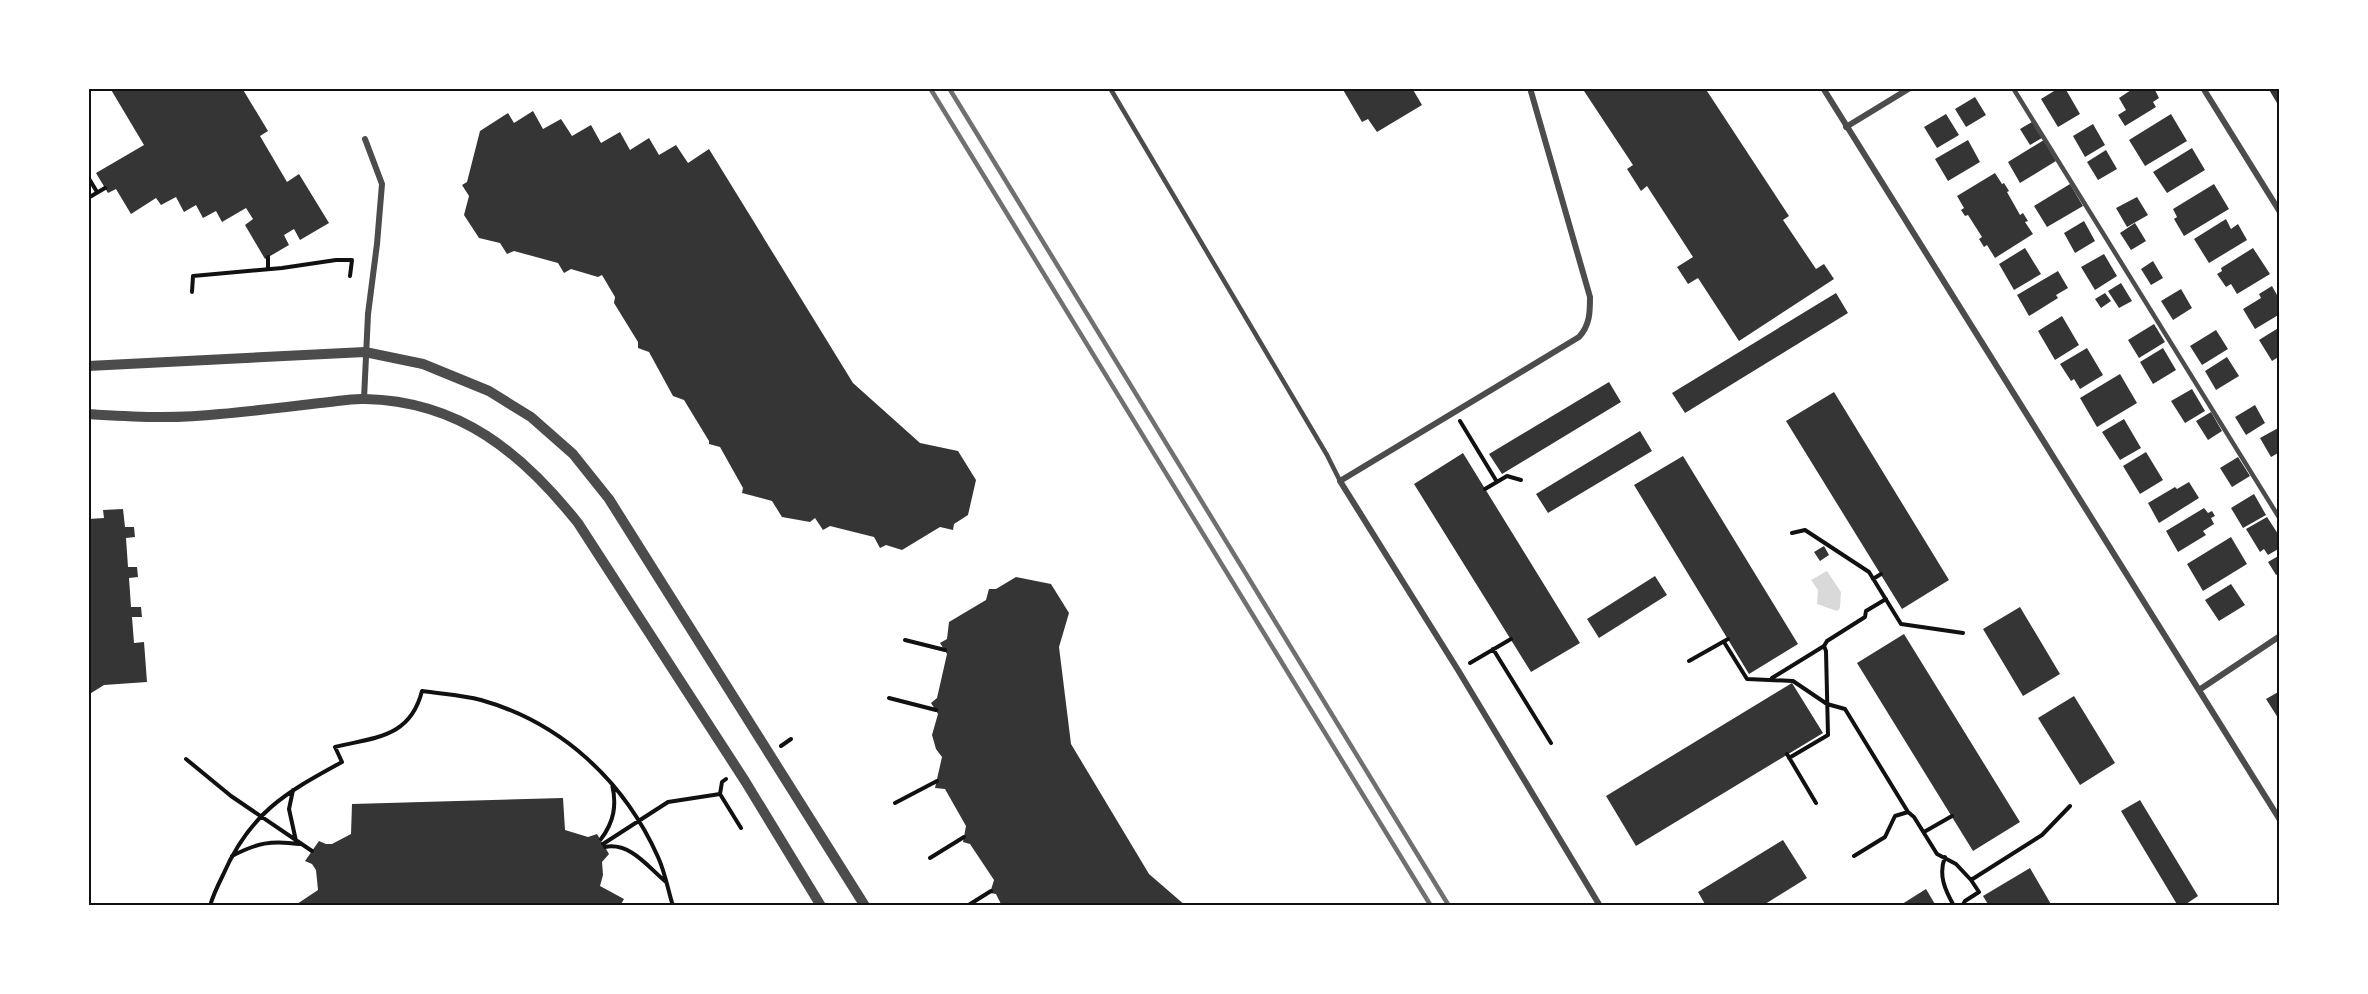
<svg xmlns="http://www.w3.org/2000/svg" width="2368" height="994" font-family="'Golos Text',sans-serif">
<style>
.water{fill:#d9d9d9}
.building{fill:#353535}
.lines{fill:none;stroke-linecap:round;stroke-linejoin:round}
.path{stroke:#111;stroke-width:4}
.service{stroke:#4c4c4c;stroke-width:4.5}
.minor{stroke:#4c4c4c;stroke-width:6}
.tertiary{stroke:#4c4c4c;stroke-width:10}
.rail{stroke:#707070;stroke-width:4.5}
.neatline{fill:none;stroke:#111;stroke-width:2}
</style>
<rect width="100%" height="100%" fill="#fff"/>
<path class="water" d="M1827,571L1841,592L1840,608L1837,611L1817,604L1818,590L1811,580Z"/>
<path class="building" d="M110,88H242L268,131L260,136L287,182L299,174L329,223L300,240L294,229L284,235L289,245L265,259L245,225L253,219L246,208L222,222L216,211L203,218L196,205L184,212L176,197L161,205L156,198L131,214L116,189L108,193L96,173L144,145Z
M1342,88H1412L1422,105L1377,132L1368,119L1362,122Z
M1588,88H1705L1789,216L1783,220L1816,269L1824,264L1834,279L1739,341L1698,278L1688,284L1677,267L1693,257L1647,186L1641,191L1627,169L1633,165L1584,91Z
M2059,88H2065L2080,114L2058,127L2041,99Z
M2134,88H2154L2159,98L2153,102L2156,107L2125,126L2118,115L2126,110L2119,98Z
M2268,88H2280V108Z
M1975,97L1986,115L1966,127L1955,109Z
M533,111L543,129L561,119L572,136L591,125L601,143L620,132L630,150L649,138L659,155L676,145L688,163L709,149L853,383L920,443L958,451L976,480L968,515L954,524L953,530L940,527L902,550L886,545L880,548L874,537L830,526L823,530L815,518L810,522L782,517L772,501L742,493L743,488L720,447L709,444V441L684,400L673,396L649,352L638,348V342L614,303L615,297L602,275L598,277L571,269L564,273L558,263L514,251L507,254L500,243L479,238L464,215L469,196L462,185L467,182L480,131L508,113L514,123Z
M1946,114L1959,135L1937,148L1924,127Z
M2171,114L2187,141L2145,166L2129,140Z
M2032,122L2042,138L2030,145L2020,129Z
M2093,124L2105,145L2085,157L2073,136Z
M1968,140L1980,162L1948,181L1935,159Z
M2044,140L2056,161L2020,183L2008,162Z
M2192,148L2205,170L2167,193L2153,172Z
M2106,150L2117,169L2098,180L2087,162Z
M1995,173L2002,184L2004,183L2009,191L2007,192L2020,215L2023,213L2028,221L2025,222L2033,234L1995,258L1987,245L1984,247L1979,239L1982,237L1968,215L1965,216L1961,210L1964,208L1957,196Z
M2070,184L2083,206L2047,227L2034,206Z
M2214,184L2229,209L2184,236L2174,219L2177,217L2173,209Z
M2137,197L2148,215L2127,227L2116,208Z
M2226,219L2231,229L2238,224L2247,240L2209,263L2194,239Z
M2084,221L2095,241L2075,253L2064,233Z
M2135,223L2146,241L2131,250L2120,233Z
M2025,248L2041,274L2014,290L1999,264Z
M2253,248L2270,274L2237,294L2231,284L2226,287L2217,274L2222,271L2221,268Z
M2104,254L2117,276L2095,290L2081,267Z
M2153,261L2163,278L2151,285L2141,269Z
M2058,271L2068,288L2056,295L2058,298L2029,316L2017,295Z
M2121,283L2132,301L2119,308L2108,291Z
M2272,286L2277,295L2280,293V314L2255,329L2243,309L2261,298L2259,294Z
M2181,289L2192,308L2173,320L2161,301Z
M1836,293L1848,313L1685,413L1672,393Z
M2105,293L2111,301L2101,308L2095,299Z
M2062,316L2079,345L2055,360L2038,331Z
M2154,324L2165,342L2139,358L2128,340Z
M2280,327V356L2272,361L2259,340Z
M2216,330L2228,349L2202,365L2190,346Z
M2087,348L2103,375L2080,389L2074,379L2071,381L2060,364Z
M2163,348L2176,370L2153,384L2140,362Z
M2227,357L2239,376L2216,390L2205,371Z
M2120,374L2137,403L2097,427L2080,398Z
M1609,382L1621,402L1502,474L1489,454Z
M2192,389L2205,411L2185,423L2171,401Z
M1834,392L1949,580L1902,609L1786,421Z
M2255,405L2265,423L2246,435L2235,417Z
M2211,412L2222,431L2208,440L2196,421Z
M2124,419L2141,448L2120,460L2102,432Z
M2280,427V452L2271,457L2260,438Z
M1640,431L1652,451L1548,513L1536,494Z
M2146,452L2163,480L2140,494L2123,466Z
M1463,453L1580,643L1531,672L1414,484Z
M1683,456L1798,644L1749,674L1634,485Z
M2238,457L2250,476L2232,487L2220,468Z
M2189,482L2199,498L2159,523L2148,503L2175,487L2177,489Z
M2254,494L2266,515L2243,528L2231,508Z
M2204,508L2208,513L2212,511L2215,516L2211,518L2214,524L2203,531L2206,535L2178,552L2166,531Z
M123,509L125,527H134L135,537L126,538L128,567H137L138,577L129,578L131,607H141L142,617H132L134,643L144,642L147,682L104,685L88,695V519L104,518L103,510Z
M2267,517L2280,537V548L2268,555L2264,549L2260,552L2246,529Z
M2231,537L2247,564L2203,591L2187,564Z
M1824,546L1829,555L1820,561L1814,552Z
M2280,555V573L2276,575L2268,562Z
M1655,576L1667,595L1599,638L1587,619Z
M1016,577L1051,584L1069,613L1059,647L1071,744L1149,874L1186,906H1002L996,894L990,893L994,880L970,844L963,842L966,826L945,789L935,788L942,757L936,749L932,735L938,714L931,703L937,698L947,654L940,643L947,639L949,622L986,600L989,589H996Z
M2231,584L2245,605L2219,621L2205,600Z
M2020,607L2060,674L2023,696L1983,629Z
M1904,634L2020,822L1973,851L1857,663Z
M1792,683L1823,733L1636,846L1606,796Z
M2280,691V721L2266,699Z
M2074,696L2115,763L2080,785L2038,718Z
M563,798L565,830L588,837L597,834L609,854L602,862L603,875L600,886L624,899L620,906H294L318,890L316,870L312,864L305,861L319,841L326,844H332L351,834L352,804Z
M2140,800L2198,896L2183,906H2178L2121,811Z
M1783,840L1807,878L1762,906H1706L1698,892Z
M2030,868L2052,906H1989L1983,896Z
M1926,889L1936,906H1899Z"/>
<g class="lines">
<path class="path" d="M88,177L97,192
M88,198L105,188
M268,269V257
M192,292L193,276L282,268L336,260H352L350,276
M1460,421L1497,482
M1485,489L1507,476L1521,480
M1792,533L1805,530L1869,572L1901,624L1963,633
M1873,579L1881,574
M905,640L945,650
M1724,642L1747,679L1793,681L1827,704L1845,709L1908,812
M1493,649L1551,743
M1689,661L1728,639
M1470,663L1511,639
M1772,678L1824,646L1827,641L1865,617L1866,611L1886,599
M889,698L936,710
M781,746L791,739
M1787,754L1816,803
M1789,758L1828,735L1826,651L1824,646
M186,759L231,796L312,851
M293,790L289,809L296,841
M720,794L722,782L726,779
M895,803L937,781
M1924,832L1952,816
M601,839C614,822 617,805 612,784
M603,844L668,802L720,794L741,828
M605,847C630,842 648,867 666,882
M232,856C257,843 271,840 299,844
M1854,856L1885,837L1895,816L1908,812L1914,817L1937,854L1956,864L1971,880
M1945,857C1938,875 1945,890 1954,906
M930,858L964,837
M210,906C213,895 218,885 223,875C250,813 285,793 342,762L335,747C375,737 410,738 422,691C442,694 462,695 481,700C562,723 624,781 658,857C665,872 668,890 673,906
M967,906L991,891
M1962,906L1965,901L1979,892L1971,880L2042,835L2070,806"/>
<path class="service" d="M1110,88L1327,455L1340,481
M2013,88L2280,519"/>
<path class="minor" d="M1530,88L1590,297C1590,312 1590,325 1579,337L1340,481L1458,670L1600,906
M1823,88L2280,820
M2203,88L2280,212
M1846,127L1910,88
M364,399L368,314L377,244L382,184L365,139
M2199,690L2280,636"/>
<path class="tertiary" d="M88,366L365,352L423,364L489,391L531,417L573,454L609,499L865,906
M88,414C133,417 176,419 220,414C254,411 287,407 320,403C335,402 351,398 365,399C460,401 522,453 578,523L745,781L821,906"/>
<path class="rail" d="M930,88L1431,906
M949,88L1449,906"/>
</g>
<rect width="2368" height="994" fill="none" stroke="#ffffff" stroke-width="180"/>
<rect x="90" y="90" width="2188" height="814" class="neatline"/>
</svg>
